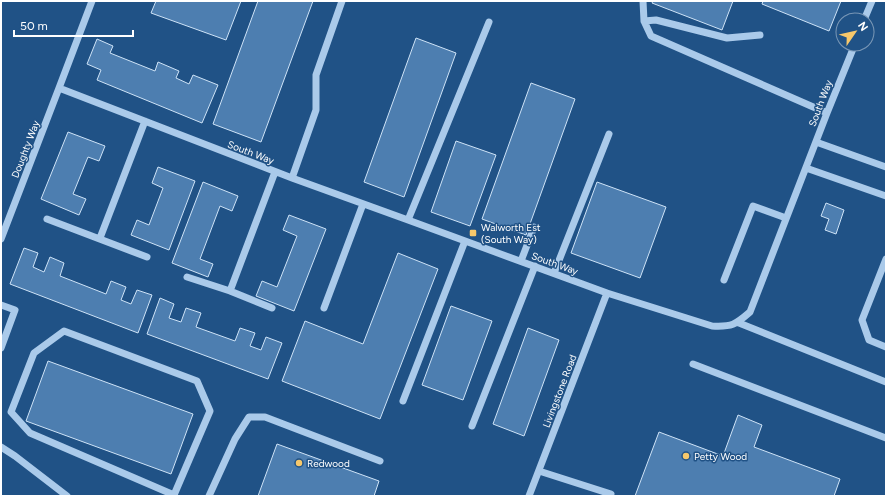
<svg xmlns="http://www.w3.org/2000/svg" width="887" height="497" font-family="Figtree,sans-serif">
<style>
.building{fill:#4d7eb0;stroke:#cee3f7}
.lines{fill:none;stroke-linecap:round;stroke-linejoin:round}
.minor{stroke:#aacaea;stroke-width:7}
.poi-dot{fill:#f7c86b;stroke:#205286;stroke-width:1.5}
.labels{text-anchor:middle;stroke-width:3;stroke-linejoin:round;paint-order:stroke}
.street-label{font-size:10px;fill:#fff;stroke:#205286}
.poi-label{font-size:10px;fill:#fff;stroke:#205286;text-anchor:start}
</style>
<rect width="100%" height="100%" fill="#205286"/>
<path class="building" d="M156,1H241L226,40L151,13Z
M258,1H313L261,142L213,124Z
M653,1H733L722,30L652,3Z
M763,1H841L829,31L762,4Z
M416,38L456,53L404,197L364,182Z
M97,39L113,46L110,53L155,71L158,62L179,71L176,78L189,84L193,75L218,85L202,123L97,80L101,70L87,64Z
M531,83L575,99L526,235L482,219Z
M68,132L105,146L99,161L88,157L73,194L86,199L79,215L41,199Z
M456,141L496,155L470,226L431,212Z
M158,167L195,181L169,250L131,235L137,220L149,225L163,188L152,183Z
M203,182L238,196L232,211L220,206L200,259L213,264L208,277L172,263Z
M597,182L666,207L640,278L571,253Z
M826,203L844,210L836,234L825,230L829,219L821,216Z
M289,215L326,229L294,311L256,296L262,281L277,287L297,236L283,230Z
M24,248L38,253L33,267L44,272L50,257L64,263L60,276L106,294L111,281L126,287L121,300L131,304L137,290L152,295L138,333L10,284Z
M398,253L438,269L380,419L282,381L305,321L363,344Z
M160,298L174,304L169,318L181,322L186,308L201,313L196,327L235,341L240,328L255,333L250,346L261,350L266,337L282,343L268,379L147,334Z
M451,306L492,321L463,400L422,385Z
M528,328L559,340L524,436L493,424Z
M48,361L193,414L171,474L26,421Z
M738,415L762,425L754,447L840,479L834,496H635L659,432L723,456Z
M277,444L379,481L374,496H258Z"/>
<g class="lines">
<path class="minor" d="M92,1L59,88L292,178L408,220L607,293L712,326C732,327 735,325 750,312L827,113L855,44
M643,1L644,21L651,36L827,113
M864,20L872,1
M644,21L656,20L727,38L760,35
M816,142L886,167
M806,168L886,196
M292,178L316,110V75L342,1
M47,219L147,257
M408,220L489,22
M100,238L145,121
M1,239L59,88
M886,259L862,320L869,340L886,347
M521,261L534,227
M554,273L609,134
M187,277L230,291L272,308
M724,280L753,206L786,218
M230,291L275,172
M1,305L15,310L1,348
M324,308L363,204
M739,323L886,382
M693,364L886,438
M403,401L465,241
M472,426L535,266
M1,447L15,456L67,496
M539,471L611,494
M174,496V495L210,411L197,381L64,331L34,353L11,412L30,433L174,495
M209,496L235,439L249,417H265L380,461
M529,496L607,293"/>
</g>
<g class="poi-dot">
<rect x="469" y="229" width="8" height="8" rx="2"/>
<circle cx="686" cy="456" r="4"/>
<circle cx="299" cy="463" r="4"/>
</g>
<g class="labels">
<g class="street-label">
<text transform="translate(820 103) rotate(-69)" y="4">South Way</text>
<text transform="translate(25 149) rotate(-69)" y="4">Doughty Way</text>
<text transform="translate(251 152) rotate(21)" y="4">South Way</text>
<text transform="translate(555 263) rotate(20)" y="4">South Way</text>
<text transform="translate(559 391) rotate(-69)" y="4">Livingstone Road</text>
</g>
<g class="poi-label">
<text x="481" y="231">Walworth Est<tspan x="481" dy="12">(South Way)</tspan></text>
<text x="694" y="460">Petty Wood</text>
<text x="307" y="467">Redwood</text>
</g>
</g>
<rect width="887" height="497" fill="none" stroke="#ffffff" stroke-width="4"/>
<g transform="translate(855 32) rotate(56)"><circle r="19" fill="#205286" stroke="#7997b6"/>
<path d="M0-3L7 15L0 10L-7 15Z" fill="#f7c86b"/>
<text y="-6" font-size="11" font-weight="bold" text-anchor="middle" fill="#ffffff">N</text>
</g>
<path d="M14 30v6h119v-6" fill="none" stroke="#ffffff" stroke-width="2"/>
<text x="20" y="30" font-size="12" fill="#ffffff" stroke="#205286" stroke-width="3" paint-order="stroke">50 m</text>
</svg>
